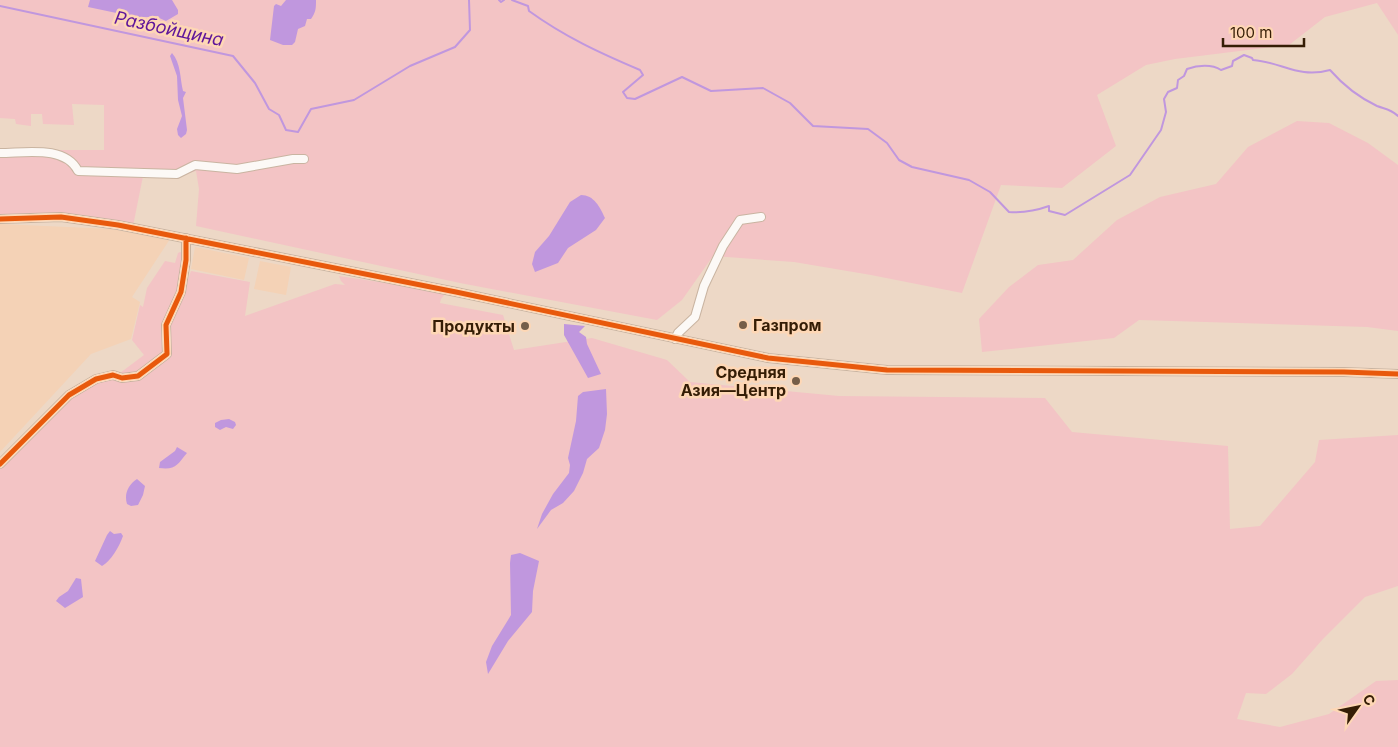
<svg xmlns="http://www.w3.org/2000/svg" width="1398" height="747" font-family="Inter,sans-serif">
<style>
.built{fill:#f4d2b6}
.green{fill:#f3c4c5}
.water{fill:#c097de}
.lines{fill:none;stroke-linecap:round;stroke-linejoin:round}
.stream{stroke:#c097de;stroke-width:2}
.minor-casing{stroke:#c9b4a1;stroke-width:10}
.minor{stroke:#fcf9f6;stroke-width:8}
.cycleway-casing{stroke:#fed7b5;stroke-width:8}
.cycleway{stroke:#e8590c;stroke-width:5}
.poi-dot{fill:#755e49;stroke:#fed7b5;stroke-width:2}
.labels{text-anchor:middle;stroke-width:5;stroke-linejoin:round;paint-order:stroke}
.poi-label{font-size:16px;font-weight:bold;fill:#351d05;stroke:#fed7b5;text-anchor:end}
.water-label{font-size:18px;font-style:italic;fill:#5f169a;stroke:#fed7b5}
</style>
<rect width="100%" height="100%" fill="#edd8c6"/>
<path class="built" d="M0,224L112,229L170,239L132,297L140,302L131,339L91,354L0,452Z
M195,247L249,258L244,280L191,269Z
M260,261L291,267L286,295L254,289Z"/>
<path class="green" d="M0,0H1398V35L1377,3L1325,17L1289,45L1175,59L1146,65L1097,95L1116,146L1062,188L1001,185L962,293L871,275L794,262L713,256L682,300L657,320L460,283L196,226L199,189L196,171L180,176H143L133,226L61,215H0V150H104V105L72,104L74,125L43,124L42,114H31V126L16,124L15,119L0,118Z
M1297,121L1329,123L1368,143L1398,165V331L1367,327L1139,320L1114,338L982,352L979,319L1009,287L1038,265L1073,260L1117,220L1160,197L1216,184L1248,147Z
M180,252L183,253L179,291L164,325L170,342V321L184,291L191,271L250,282L245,316L335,284L345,285L341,281L339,276L386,283L445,294L441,299L440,303L503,315L514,350L592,338L667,360L690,382L839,396L1045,398L1072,432L1228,446L1230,529L1260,526L1315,462L1319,440L1398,435V586L1365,597L1323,639L1292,674L1266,694L1246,693L1237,719L1280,727L1329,714L1376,681L1398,680V747H0V464L86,384L116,376L144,355L132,340L140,305L143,307L147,288L165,261L175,263L178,253Z"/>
<path class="water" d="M90,0H172L178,10V14L166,21L157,17H127L126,15L88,7Z
M286,0H316C316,8 316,12 311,19H307L305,26L298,29L295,42L292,45H283L270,40L274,6L276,4L281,6Z
M172,53C181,63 180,79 183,91L186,92L183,98L187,130L186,134L181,138L178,135L177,129L182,116L178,100L177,76L170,56Z
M581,195C594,195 600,207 605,218L596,230L568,248L558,263L535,272L532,264L535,252L549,236L570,202Z
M564,324L585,326L579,332L586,337L587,344L601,374L588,378L564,335Z
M606,389L607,414L605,430L599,448L587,459L583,473L574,491L563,503L551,510L537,529L542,514L553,494L569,473L570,465L568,458L576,421L578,396L583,392Z
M229,419L235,422L236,425L233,429L226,427L220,430L215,427V423L221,420Z
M177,447L187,453C177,465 176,470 159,468L160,462L175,451Z
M137,479L145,486L143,495L138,505L131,506L127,504C124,494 128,485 137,479Z
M110,531L114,534L121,533L123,536C119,547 111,561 102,566L95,561L107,535Z
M520,553L539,561L533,591L532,612L508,641L488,674L486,662L492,646L511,615L510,563L511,555Z
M76,578L81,579L83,597L65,608L56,601L59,597L68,591Z"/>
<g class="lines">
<path class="stream" d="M499,0L501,2L504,0
M512,0L528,6L529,11C565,37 600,53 640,70L643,75L623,92L627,98L635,99L682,77L711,91L763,88L790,103L813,126L868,129L887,143L899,160L912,167L969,180L990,192L1009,212C1024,213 1035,211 1049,206V211L1065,215L1130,175L1161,130L1166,112L1164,99L1168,92L1177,88L1178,80L1184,76L1187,69C1198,65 1212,64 1221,70L1232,66L1233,61L1244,55L1252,58L1253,60C1282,62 1298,79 1330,70C1344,86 1358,97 1377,106C1385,109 1391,109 1398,116
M0,6L233,56L255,83L269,109L279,115L286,130L298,132L311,109L354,100L410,66L455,47L470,30L469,0"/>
<defs>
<path id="minor" d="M0,153C25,153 65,145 78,171L177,174L195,165L237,169L293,159H304
M0,219L61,217L118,225L456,292L768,358L887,370L1344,372L1398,374
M675,339L678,333L695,317L704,286L723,246L740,220L761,217
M0,464L69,395L96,379L113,375L122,378L138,376L167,354L166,325L181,292L186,260V238"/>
</defs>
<use href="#minor" class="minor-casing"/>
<use href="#minor" class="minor"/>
<defs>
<path id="cycleway" d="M0,219L61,217L118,225L456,292L768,358L887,370L1344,372L1398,374
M0,464L69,395L96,379L113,375L122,378L138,376L167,354L166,325L181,292L186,260V238"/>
</defs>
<use href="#cycleway" class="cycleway-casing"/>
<use href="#cycleway" class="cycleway"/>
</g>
<g class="poi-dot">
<circle cx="743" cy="325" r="5"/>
<circle cx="525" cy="326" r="5"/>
<circle cx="796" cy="381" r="5"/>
</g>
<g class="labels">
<g class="poi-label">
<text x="753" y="331" text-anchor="start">Газпром</text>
<text x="515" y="332">Продукты</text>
<text x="786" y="378">Средняя<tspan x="786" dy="18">Азия—Центр</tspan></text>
</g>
<g class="water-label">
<text transform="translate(169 29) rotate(12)" y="6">Разбойщина</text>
</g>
</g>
<g transform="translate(1358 707) rotate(57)" stroke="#fed7b5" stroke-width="4" paint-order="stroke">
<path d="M0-4L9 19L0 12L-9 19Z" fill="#351d05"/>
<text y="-8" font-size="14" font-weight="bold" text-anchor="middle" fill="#351d05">С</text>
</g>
<path d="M1223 38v8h81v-8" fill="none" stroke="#351d05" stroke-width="2.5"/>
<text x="1230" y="38" font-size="15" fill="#351d05" stroke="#fed7b5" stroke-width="4" paint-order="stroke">100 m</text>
</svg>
